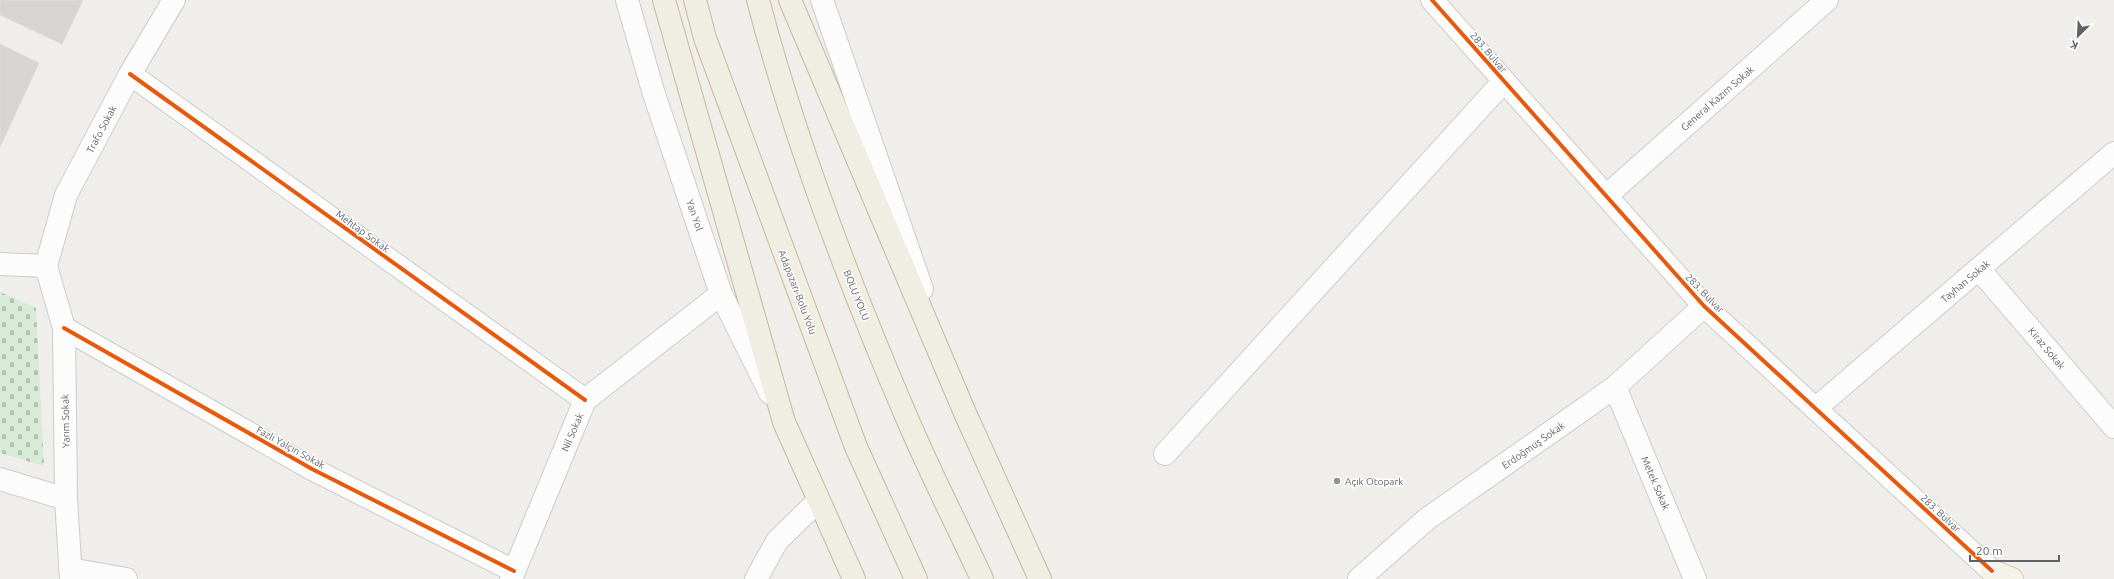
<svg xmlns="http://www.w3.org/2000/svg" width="2114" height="579" font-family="Ubuntu,sans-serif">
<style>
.cemetery{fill:url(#cemetery-stones)}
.building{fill:#d6d5d3;stroke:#deddd9}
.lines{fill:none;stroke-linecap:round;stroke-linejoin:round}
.minor-casing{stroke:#cbcccc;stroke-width:24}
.major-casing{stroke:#d7ceb8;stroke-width:24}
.highway-casing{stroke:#c8b996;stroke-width:24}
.minor{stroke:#fdfcfc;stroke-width:22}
.major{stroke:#f4f2e9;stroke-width:22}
.highway{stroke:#f0ede3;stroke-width:22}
.cycleway-casing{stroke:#fff;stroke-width:6}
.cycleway{stroke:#e8590c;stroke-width:4}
.poi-dot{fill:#919496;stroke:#fff;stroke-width:1.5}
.labels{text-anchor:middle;stroke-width:3;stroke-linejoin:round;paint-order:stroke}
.street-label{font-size:10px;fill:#5f6368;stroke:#fff}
.poi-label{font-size:10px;fill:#5f6368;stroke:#fff;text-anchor:start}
</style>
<defs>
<pattern id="cemetery-stones" width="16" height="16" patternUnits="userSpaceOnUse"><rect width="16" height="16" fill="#d8ebd6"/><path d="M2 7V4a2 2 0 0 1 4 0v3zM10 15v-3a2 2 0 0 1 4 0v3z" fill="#b2c2b1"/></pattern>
</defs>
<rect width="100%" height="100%" fill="#efeeea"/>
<path class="cemetery" d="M0,292L36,308L44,466L0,453Z"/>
<path class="building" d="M0,0H83L62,44L0,15Z
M0,44L39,63L0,147Z"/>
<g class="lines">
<defs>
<path id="minor" d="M627,0L653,91L721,294L770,393
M822,0L922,289
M1432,0L1704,306L1992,571
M130,74L585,400
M1606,196L1827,0
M0,264L46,266
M46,266L64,328L66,499L71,579
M46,266L66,195L130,74L174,0
M1979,269L2114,427
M64,328L312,469L514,571
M1615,387L1695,579
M1816,408L2114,153
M1165,454L1504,81
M0,479L66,499
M70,569L126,579
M511,579L585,400L721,294
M756,579L777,541L818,501
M1359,579L1427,519L1615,387L1704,306"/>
<path id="major" d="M1992,571L2012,579"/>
<path id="highway" d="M664,0L784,422L854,579
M695,0L705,38L856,447L916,579
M758,0C796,145 850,286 909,423C932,476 958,527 982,579
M790,0L965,413L1040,579"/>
</defs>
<use href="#minor" class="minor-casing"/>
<use href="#major" class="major-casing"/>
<use href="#highway" class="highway-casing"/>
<use href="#minor" class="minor"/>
<use href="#major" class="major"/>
<use href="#highway" class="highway"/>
<defs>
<path id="cycleway" d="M1432,0L1704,306L1992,571
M130,74L585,400
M64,328L312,469L514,571"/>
</defs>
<use href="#cycleway" class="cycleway-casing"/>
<use href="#cycleway" class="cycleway"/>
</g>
<circle class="poi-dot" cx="1337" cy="481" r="4"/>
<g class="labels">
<g class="street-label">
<text transform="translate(1489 52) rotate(49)" y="4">283. Bulvar</text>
<text transform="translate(1717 98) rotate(-41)" y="4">General Kazım Sokak</text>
<text transform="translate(101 129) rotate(-62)" y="4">Trafo Sokak</text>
<text transform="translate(695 215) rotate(71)" y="4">Yan Yol</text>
<text transform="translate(363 231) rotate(36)" y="4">Mehtap Sokak</text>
<text transform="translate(1965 281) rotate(-40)" y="4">Tayhan Sokak</text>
<text transform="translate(798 292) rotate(69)" y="4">Adapazarı-Bolu Yolu</text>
<text transform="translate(1705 293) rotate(46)" y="4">283. Bulvar</text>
<text transform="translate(857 295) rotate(68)" y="4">BOLU YOLU</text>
<text transform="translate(2047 348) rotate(50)" y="4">Kiraz Sokak</text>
<text transform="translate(65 421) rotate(-91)" y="4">Yarım Sokak</text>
<text transform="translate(572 432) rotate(-67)" y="4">Nil Sokak</text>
<text transform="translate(1533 445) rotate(-35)" y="4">Erdoğmuş Sokak</text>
<text transform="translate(291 447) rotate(29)" y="4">Fazlı Yalçın Sokak</text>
<text transform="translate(1656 483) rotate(67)" y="4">Metek Sokak</text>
<text transform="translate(1941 513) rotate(43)" y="4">283. Bulvar</text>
</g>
<g class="poi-label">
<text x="1345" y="485">Açık Otopark</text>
</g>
</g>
<g transform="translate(2078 36) rotate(204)" stroke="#ffffff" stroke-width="3" paint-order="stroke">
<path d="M0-3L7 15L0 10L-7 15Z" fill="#5f6368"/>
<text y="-6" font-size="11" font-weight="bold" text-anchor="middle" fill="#5f6368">K</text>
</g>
<path d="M1970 555v6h89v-6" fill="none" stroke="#5f6368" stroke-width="2"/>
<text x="1976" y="555" font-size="12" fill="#5f6368" stroke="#ffffff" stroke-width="3" paint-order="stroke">20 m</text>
</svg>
